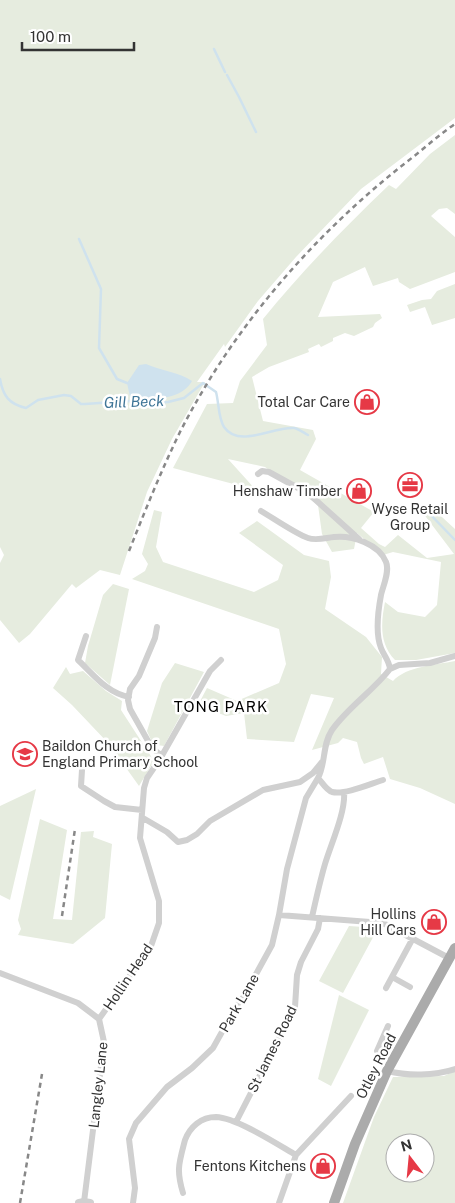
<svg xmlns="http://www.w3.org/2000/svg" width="455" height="1203" font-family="'Public Sans',sans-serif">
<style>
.green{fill:#e6ecdf;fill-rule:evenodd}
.water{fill:#cfe2ee}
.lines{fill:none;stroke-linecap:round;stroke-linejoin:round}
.stream{stroke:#cfe2ee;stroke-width:2.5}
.minor{stroke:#d0d0d0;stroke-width:6}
.tertiary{stroke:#d0d0d0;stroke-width:8}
.primary{stroke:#ababab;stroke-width:10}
.rail{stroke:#888;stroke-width:2.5;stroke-dasharray:5 4;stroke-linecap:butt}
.labels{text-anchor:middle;stroke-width:5;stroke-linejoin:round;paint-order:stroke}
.poi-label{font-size:14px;fill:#333;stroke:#fff;text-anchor:end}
.street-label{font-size:14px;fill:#333;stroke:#fff}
.water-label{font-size:15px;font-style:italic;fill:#3f7597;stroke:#fff}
.neighbourhood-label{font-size:15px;letter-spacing:1px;fill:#000;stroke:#fff}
</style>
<rect width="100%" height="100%" fill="#fff"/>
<path class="green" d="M0,0H455V118L361,189L296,257L258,301L225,347L224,344L197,382H205L172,439L147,492L120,575L100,570L76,588L72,584L30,634L19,643L0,620V563L4,555L0,547Z
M455,135V214L447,208L439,209L431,216L455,237V272L410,289L399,282L398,278L373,286L365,267L333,282L318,317L380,314L382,318L375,323L373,327L354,336L345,333L333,338V341L321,347L319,344L308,349L309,352L269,367L252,377L263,421L313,430L316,439L300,470L374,512L361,528L379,544L385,547L398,535L427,558L454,554L423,513L430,506L455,529V653L416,660H395C379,644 381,622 385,602L398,612L425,617L437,605L441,562L393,552L383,555L357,533L354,549L332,552L322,534L318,505L265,467L228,459L256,490L255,498L241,486L173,468L207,404L233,403L240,381L267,345L263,319C302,271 345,227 389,185L396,189L430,154Z
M455,284V318L432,325L425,307L410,312L407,305L422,300L431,299L437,291Z
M154,510L162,512L156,547L163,562L254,592L278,580L283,565L239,533L257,521L304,555L329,561L331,577L325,609L366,637L382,657L381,674L393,681C407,666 435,665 455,661V804L420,788L390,779L383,757L364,764L361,758L357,742L343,738L338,743L312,750L334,698L311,694L294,742L247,739L244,713L226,716L198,705L207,688L237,701L279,683L286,664L279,629L132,579L145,571L148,564L142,554Z
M113,584L129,589L110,685L85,663L88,646L103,595Z
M175,663L204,672L164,746L157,745L155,742H152L147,731L162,683Z
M66,667L70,674L83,671L106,691L122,701L121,710L154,761L139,786L109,744L72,705L53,688Z
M36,789L10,900L0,895V806Z
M40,819L67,830L53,919L72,920L81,832L94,831L93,837L112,844L105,918L73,944L18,935L21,929L18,920Z
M349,926L378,928L343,993L319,981Z
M339,995L369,1010L331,1086L318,1079Z
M455,1071V1203H343L374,1117L393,1077L444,1076ZM395,1143H425V1173H395Z"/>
<path class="water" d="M146,364C161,371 179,372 192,381C181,401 150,400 130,397L127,383L139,365Z"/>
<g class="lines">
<path class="stream" d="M214,49L225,72
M227,75L239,97L256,132
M79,239L101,289L99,348L117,379L127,383
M0,379C3,396 9,404 26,408L38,400L64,395L71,396L81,404H85L128,401L148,403L168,402L184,398L203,383L216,392C219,403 218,417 224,427C239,449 274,426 294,428C299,429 304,433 308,435
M425,509L455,540"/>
<path class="minor" d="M258,474L262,471L269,472L309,494L359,539
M261,511C273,518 296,534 308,538C316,541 325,538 334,537C352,535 379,544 386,562C390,571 383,586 381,595C378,611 375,633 381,648C384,656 389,660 390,669C373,691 348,707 332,730C322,745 326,763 318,778C322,782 326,790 332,792C345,795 370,784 383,780
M157,627L155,638L139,676L130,689L128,700L130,709L152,748L162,756
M86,636L78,660C94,675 107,693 129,697
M390,669L399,665L430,663L455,656
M82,770L81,786L104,801L115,807L142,810
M143,818L167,832L178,842L187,840L197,834L210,821L263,790L300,782L313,773L322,762
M279,915L383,923L449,958
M312,917C316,899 320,881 325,864C331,844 346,811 344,792
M0,973L78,1003L99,1019L104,1042L84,1202
M392,977L410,987
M386,988L413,938
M99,1019L151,946L159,923V901L140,838L144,788L147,778L160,759L210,671L221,660
M388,1026L377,1051L393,1059
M387,1071C408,1076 434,1076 455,1069
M236,1122L295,1007L297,975L301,962L318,929L320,918
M183,1193C176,1170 179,1163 185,1140C190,1127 201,1117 216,1117C237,1118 277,1144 296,1155
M133,1203L135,1188L129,1139L136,1123L167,1087L192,1068L213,1048L237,1005L251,988L255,976L272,945L279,915L287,869L306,798L318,778
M279,1203L296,1155L351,1096"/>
<path class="tertiary" d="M79,1203L84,1202L90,1203"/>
<path class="primary" d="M334,1203L355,1144L387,1071L455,948"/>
<path class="rail" d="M129,551C145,511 161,471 180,432C235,324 317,231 413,157C427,146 440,134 455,124
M62,916L75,829
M20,1203L42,1074"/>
</g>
<defs>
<symbol id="shop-ring" viewBox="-11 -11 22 22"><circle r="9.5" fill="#fff" stroke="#e63946" stroke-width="1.5"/><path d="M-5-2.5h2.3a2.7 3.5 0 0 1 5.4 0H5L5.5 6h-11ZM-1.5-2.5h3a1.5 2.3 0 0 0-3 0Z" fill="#e63946"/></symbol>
<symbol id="office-ring" viewBox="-11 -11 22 22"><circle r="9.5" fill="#fff" stroke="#e63946" stroke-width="1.5"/><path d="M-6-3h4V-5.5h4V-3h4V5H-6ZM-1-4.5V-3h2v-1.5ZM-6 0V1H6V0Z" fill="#e63946"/></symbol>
<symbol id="school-ring" viewBox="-11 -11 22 22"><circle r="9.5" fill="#fff" stroke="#e63946" stroke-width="1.5"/><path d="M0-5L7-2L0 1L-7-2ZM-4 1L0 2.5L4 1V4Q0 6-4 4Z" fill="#e63946"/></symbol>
</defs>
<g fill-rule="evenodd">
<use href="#shop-ring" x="353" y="388" width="28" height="28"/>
<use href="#office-ring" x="396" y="471" width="28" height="28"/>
<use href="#shop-ring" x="345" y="477" width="28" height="28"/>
<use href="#school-ring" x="11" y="740" width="28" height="28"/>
<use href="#shop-ring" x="420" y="908" width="28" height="28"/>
<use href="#shop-ring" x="309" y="1152" width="28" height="28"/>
</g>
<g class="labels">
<g class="poi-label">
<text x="350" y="407">Total Car Care</text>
<text x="342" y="496">Henshaw Timber</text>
<text x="410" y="514" text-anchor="middle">Wyse Retail<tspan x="410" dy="16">Group</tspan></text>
<text x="42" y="751" text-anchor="start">Baildon Church of<tspan x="42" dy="16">England Primary School</tspan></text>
<text x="416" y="919">Hollins<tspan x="416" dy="16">Hill Cars</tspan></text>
<text x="306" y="1171">Fentons Kitchens</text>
</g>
<g class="street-label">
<text transform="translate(128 977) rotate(-56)" y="5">Hollin Head</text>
<text transform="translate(239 1003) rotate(-60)" y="5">Park Lane</text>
<text transform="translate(272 1049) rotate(-64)" y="5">St James Road</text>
<text transform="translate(376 1066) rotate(-63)" y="5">Otley Road</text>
<text transform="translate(98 1085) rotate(-84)" y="5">Langley Lane</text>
</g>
<g class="water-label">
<text transform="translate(134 402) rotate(-2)" y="5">Gill Beck</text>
</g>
<g class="neighbourhood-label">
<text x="221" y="712">TONG PARK</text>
</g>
</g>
<g transform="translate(410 1158) rotate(344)"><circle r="24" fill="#ffffff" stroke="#adadad"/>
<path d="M0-4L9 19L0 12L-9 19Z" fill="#e63946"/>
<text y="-8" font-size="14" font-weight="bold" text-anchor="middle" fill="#333333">N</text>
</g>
<path d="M22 42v8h112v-8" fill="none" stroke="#333333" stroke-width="2.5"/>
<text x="30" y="42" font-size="15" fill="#333333" stroke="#ffffff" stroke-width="4" paint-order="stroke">100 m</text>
</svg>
